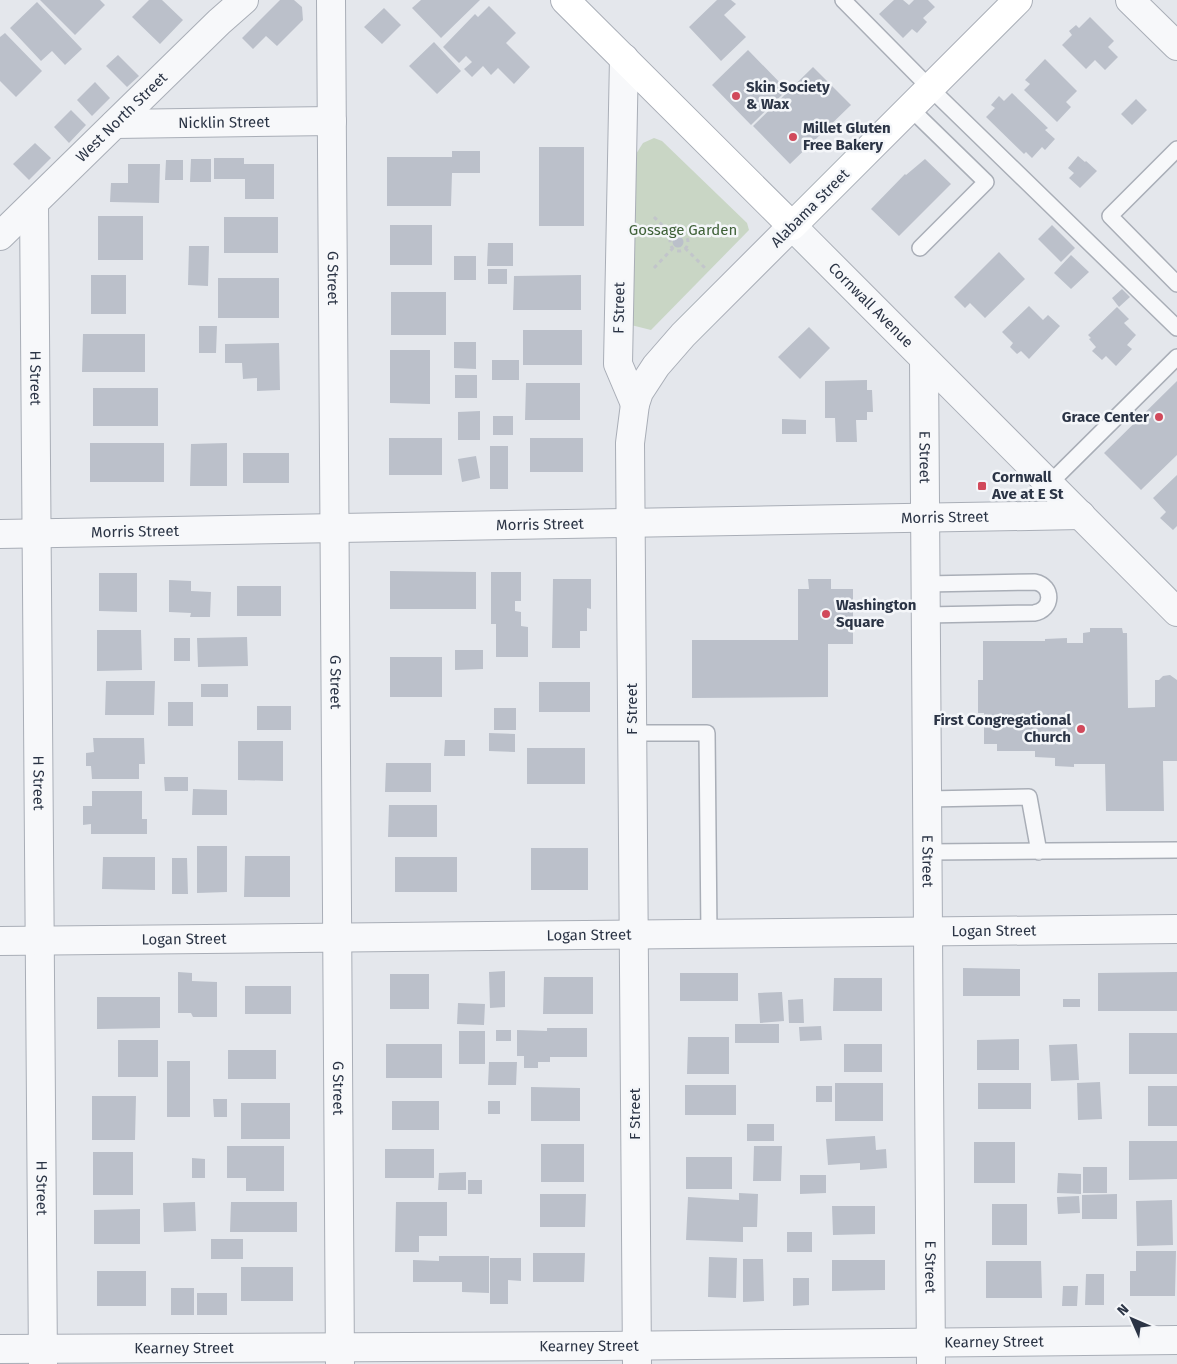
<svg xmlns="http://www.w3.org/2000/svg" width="1177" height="1364" font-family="'Fira Sans',sans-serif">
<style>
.green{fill:#c9d6c5}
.building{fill:#bbc0ca}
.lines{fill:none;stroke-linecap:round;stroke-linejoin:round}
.service-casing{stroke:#a9aeb7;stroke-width:18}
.minor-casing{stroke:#a9aeb7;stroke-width:30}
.tertiary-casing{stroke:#a9aeb7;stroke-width:30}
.secondary-casing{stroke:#a9aeb7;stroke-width:30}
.path{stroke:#c2c5cb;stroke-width:3;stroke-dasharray:4 4;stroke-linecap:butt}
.service{stroke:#f7f8fa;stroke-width:15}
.minor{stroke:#f7f8fa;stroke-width:28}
.tertiary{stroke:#f7f8fa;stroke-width:28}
.secondary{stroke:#fff;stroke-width:28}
.poi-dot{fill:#d1495b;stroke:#f4f6f9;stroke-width:2}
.labels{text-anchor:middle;stroke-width:5;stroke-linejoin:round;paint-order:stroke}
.poi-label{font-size:15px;font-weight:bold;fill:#2b3445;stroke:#f4f6f9;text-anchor:start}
.street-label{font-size:15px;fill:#2b3445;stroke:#f4f6f9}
.park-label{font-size:15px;fill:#3f6138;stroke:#f4f6f9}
</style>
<rect width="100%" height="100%" fill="#e4e7ec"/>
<path class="green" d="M654,138L662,141L747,223L749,230L651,330L631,325L636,154L643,143Z"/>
<path class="building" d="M40,0H100L105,5L75,35Z
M149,0H162L183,20L160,44L132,17Z
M280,0H294L302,7L303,20L277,46L266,36L253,49L242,38Z
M421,0H480L441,38L412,8Z
M717,0H731L736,4L724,15L746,37L721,61L689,27Z
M894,0H903L909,5L914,0H928L935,7L923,18L927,22L917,33L912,29L903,38L879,14Z
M37,2L82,49L65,65L52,51L41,61L10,28Z
M489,6L516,33L506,43L530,67L514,84L498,68L491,75L483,66L472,77L464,69L472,62L466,56L459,63L443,47L475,14L478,17Z
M384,8L401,25L382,44L364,27Z
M1090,17L1114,41L1108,47L1118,57L1105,70L1095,60L1086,69L1062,45L1072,35L1069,31L1076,25L1079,28Z
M5,33L42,71L16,97L0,81V37Z
M434,42L461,71L437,94L409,66Z
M748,50L787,90L751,125L712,85Z
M118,55L139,76L127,87L106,66Z
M1045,59L1077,91L1066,102L1071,107L1057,122L1024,90L1030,84L1025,80Z
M813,67L851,105L790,164L753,126Z
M95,82L110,98L92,116L77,100Z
M1012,93L1048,128L1045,130L1055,139L1045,150L1042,147L1032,158L1026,152L1024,154L986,117L995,108L991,105L999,96L1004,101Z
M1136,99L1147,110L1132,125L1121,114Z
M71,110L86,125L69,143L54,127Z
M35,143L51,158L29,180L13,164Z
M539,147H584V226H539Z
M452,151H480V173H452L451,206H387V157H452Z
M1078,156L1085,162L1086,161L1097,171L1080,188L1069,178L1074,173L1068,168Z
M214,158H244V164H274V199H245V179H214Z
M191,159H211V182H190Z
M925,159L951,184L899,236L871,209L905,174L906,175Z
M166,160H183V180H165Z
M128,164H160L159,203L110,202L111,183H128Z
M98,216H143V260H98Z
M224,217H278V253H224Z
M390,225H432V265H390Z
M1052,225L1075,248L1061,262L1038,239Z
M672.5 242a5.5 5.5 0 1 1 11 0a5.5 5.5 0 1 1-11 0Z
M488,243H513V266H487Z
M189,246H209L208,286L188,285Z
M999,252L1025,279L985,318L970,303L965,308L954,297Z
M1071,255L1089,272L1071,289L1054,273Z
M454,256H476V280H454Z
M488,269H507V284H488Z
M91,275H126V314H91Z
M581,275V310H513L514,276Z
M218,278H279V318H218Z
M1122,289L1130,297L1119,307L1112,298Z
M391,292H446V335H391Z
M1029,306L1043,320L1048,315L1060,326L1029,359L1021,351L1017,354L1010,347L1013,343L1002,332Z
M1117,307L1129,319L1124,323L1136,335L1127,345L1132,349L1116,366L1106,356L1102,360L1092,351L1096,347L1089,339L1091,338L1088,335Z
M199,326H217L216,353H199Z
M809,327L830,348L800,379L778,357Z
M523,330H582V365H523Z
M83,334H145V372H82Z
M454,342H476V369L454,368Z
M279,343L280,390L257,391V378L243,379L242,363H225V344Z
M390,350H430V404L390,403Z
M492,360H519V380H492Z
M455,375H477V398H455Z
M867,380V390H872L873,412H867V420H856L857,442H836L835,418H825V381Z
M1177,381V455L1141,490L1104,453Z
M526,383H580V420H525Z
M93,388H158V426H93Z
M480,411V440H458V412Z
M493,416H513V435H493Z
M782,419L806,420V434H782Z
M389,438H442V475H389Z
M530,438H583V472H530Z
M90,443H164V482H90Z
M227,443V486H190L191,444Z
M490,446H508V489H490Z
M243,453H289V483H243Z
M476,456L480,478L462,482L458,459Z
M1177,475V526L1173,530L1160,518L1166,512L1153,498Z
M390,571L476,572V609H390Z
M491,572H521V601H515V611L521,612V626L528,627V657H496V624H491Z
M99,573H137V612L99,611Z
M553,579H591V609L587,608V631H580V648H552Z
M808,579H831V589H853V644H828V697L692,698V640H798V589H809Z
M169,580L191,581V591L211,592L210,617H190L191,613L169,612Z
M237,586H281V616H237Z
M1090,628H1122L1123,633H1127L1128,708L1155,707V680H1159L1163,676L1170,675L1177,680V761H1163L1164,811H1106L1105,764H1074V767L1055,766V758L1035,757V751H997V744H984V713H978V680H983V641H1045V639L1067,638V643H1083V633L1090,632Z
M97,630H141L142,670L97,671Z
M247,637L248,666L198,667L197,638Z
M174,638H190V661H174Z
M455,650H483V669L455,670Z
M390,657H442V697H390Z
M106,681H155L154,715H105Z
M539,682H590V712H539Z
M201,684H228V697H201Z
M168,702H193V726H168Z
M257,706H291V730H257Z
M494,708H516V730H494Z
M489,733L515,734V752L489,751Z
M93,738H144L145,764H139V779H92L91,766H86V753L94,752Z
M445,740H465V756H444Z
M238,741H283V781L238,780Z
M527,748H585V784H527Z
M386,763H431V792H385Z
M164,777H188V791H165Z
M193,789L227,790V815H192Z
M92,791H142V819H147V834H91V824L83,825V806H92Z
M389,805H437V837H388Z
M197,846H227V892L197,893Z
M531,848H588V890H531Z
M245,856H290V897H244Z
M103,857H155V890L102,889Z
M395,857H457V892H395Z
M172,858H187L188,894H172Z
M963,968L1020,969V996H963Z
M505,971V1007L490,1008L489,972Z
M178,972L192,973V981L217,982V1017H193L191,1013H178Z
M1177,972V1011H1098V973Z
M680,973H738V1001H680Z
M390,974H429V1009H390Z
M544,977H593V1014H543Z
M834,978H882V1011H833Z
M245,986H291V1014H245Z
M782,992L784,1021L760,1023L758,993Z
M97,997H160V1028L97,1029Z
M803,999L804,1023H789L788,1000Z
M1063,999H1080V1007H1063Z
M458,1003L485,1004L484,1025L457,1024Z
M735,1024H779V1043H735Z
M821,1026L822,1040L800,1041L799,1027Z
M547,1028H587V1057H550V1062H538V1068H524V1056H517V1030L547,1031Z
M496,1030H511V1041H496Z
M459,1031H485V1064H459Z
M1129,1033H1177V1074H1129Z
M688,1037H729V1074H687Z
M1019,1039V1070H977V1040Z
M118,1040H158V1077H118Z
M386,1044H442V1078H386Z
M844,1044H882V1072H844Z
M1077,1044L1079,1080L1051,1081L1049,1045Z
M228,1050H276V1079H228Z
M167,1061H190V1117H167Z
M489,1062H517L516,1085H488Z
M1100,1082L1102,1119L1078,1120L1077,1083Z
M835,1083H883V1121H835Z
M978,1083H1031V1109H978Z
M685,1085H736V1115H685Z
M816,1086H832V1102H816Z
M1148,1086H1177V1126H1148Z
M531,1087L580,1088V1121H531Z
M92,1096H136L135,1140H92Z
M213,1099H227V1117H214Z
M392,1101H439V1130H392Z
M488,1101H500V1114H488Z
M241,1103H290V1139H241Z
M747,1124H774V1141H747Z
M875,1136L876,1150L886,1149L887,1168L860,1170V1163L828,1165L826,1139Z
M1129,1141H1177V1179L1129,1180Z
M974,1142H1015V1183H974Z
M541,1144H584V1182H541Z
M227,1146H284V1191H246V1178H227Z
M754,1146H782L781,1181H753Z
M385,1149H434V1178H385Z
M93,1152H133V1195H93Z
M686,1157H732V1189H686Z
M192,1158L205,1159V1178H192Z
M1083,1167H1107V1193H1083Z
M466,1172V1190H438L439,1173Z
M1058,1173L1081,1174V1194L1057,1193Z
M800,1175H826V1193L800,1194Z
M468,1180H482V1194H468Z
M739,1193L758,1194L757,1227H743V1242L686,1240L688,1197L739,1200Z
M540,1194H586L585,1227H540Z
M1117,1194V1219H1082V1195Z
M1079,1196L1080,1213L1058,1214L1057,1197Z
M1172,1200L1173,1245L1137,1246L1136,1201Z
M195,1202L196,1231L164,1232L163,1203Z
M231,1202H297V1232H230Z
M396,1202H447V1236H419V1252H395Z
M992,1204H1027V1245H992Z
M832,1206H875V1234L833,1235Z
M140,1209V1244H94V1210Z
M787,1232H812V1252H787Z
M211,1239H243V1259H211Z
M1136,1251H1176L1175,1296H1130V1271H1136Z
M533,1253H585L584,1282H533Z
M439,1256H489V1293L462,1292V1282H413V1260L439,1261Z
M709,1257L737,1258L736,1298L708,1297Z
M490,1258H521V1281L508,1280V1304H490Z
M743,1259H763L764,1301L743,1302Z
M832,1260H885V1290L832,1291Z
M986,1261H1041L1042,1298H986Z
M241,1267H293V1301H241Z
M97,1271H146V1306H97Z
M1086,1274H1104V1305H1085Z
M793,1278H809V1305L793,1306Z
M1063,1286H1078L1077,1306H1062Z
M171,1288H194V1315H171Z
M197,1293H227V1315H197Z"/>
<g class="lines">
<defs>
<path id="service" d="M843,0L930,88L1177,328
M910,108L986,182L920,248
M1177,149L1110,216L1177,284
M1049,484L1177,357
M925,584L1035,582C1054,586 1053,610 1034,613L926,615
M632,733H707L709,934
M927,799L1029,797L1039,852
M927,852L1177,850"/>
<g id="minor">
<path id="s1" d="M331,0L340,1364"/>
<path d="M1130,0L1177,46"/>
<path d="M624,58L618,364L635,404"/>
<path id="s2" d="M115,124L332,121"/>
<path id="s3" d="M34,203L43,1364"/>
<path id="s4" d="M0,236L219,22L244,0"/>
<path id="s5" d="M924,359L931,1364"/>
<path id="s6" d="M0,534L1081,515"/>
<path id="s7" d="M0,941L1177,929"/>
<path id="s8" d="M0,1349L603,1346L1177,1340"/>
</g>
<g id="tertiary">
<path id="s9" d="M637,1364L630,443L635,404L639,392L656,366L683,335L792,226L1177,612"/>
</g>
<path id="secondary" d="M565,0L792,226L1018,0"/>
</defs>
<use href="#service" class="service-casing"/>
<use href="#minor" class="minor-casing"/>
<use href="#tertiary" class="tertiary-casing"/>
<use href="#secondary" class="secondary-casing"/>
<path class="path" d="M654,217L672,235
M670 242a9 9 0 1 1 18 0a9 9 0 1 1-18 0Z
M685,248L706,269
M654,268L673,248"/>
<use href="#service" class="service"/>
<use href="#minor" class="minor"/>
<use href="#tertiary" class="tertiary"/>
<use href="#secondary" class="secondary"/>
</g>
<g class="poi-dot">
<circle cx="736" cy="96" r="5"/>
<circle cx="793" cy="137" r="5"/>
<circle cx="1159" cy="417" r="5"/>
<rect x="977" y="481" width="10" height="10" rx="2.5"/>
<circle cx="826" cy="614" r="5"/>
<circle cx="1081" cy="729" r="5"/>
</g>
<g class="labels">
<g class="poi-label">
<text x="746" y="92">Skin Society<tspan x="746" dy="17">&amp; Wax</tspan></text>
<text x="803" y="133">Millet Gluten<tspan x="803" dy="17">Free Bakery</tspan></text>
<text x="1149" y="422" text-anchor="end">Grace Center</text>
<text x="992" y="482">Cornwall<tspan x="992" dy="17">Ave at E St</tspan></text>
<text x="836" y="610">Washington<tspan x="836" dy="17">Square</tspan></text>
<text x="1071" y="725" text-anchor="end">First Congregational<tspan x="1071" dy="17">Church</tspan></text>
</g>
<g class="street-label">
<text dy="5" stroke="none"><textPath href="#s4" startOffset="170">West North Street</textPath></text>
<text dy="5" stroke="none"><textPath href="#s2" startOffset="109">Nicklin Street</textPath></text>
<text transform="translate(810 208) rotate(-45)" y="5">Alabama Street</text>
<text dy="5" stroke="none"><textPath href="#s1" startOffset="278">G Street</textPath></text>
<text dy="5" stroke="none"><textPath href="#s9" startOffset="1311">Cornwall Avenue</textPath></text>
<text transform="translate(619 308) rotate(-89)" y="5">F Street</text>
<text dy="5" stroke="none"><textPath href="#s3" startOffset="175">H Street</textPath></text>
<text dy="5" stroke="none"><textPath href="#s5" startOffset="98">E Street</textPath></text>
<text dy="5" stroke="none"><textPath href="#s6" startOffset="945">Morris Street</textPath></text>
<text dy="5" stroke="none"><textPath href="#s6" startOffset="540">Morris Street</textPath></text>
<text dy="5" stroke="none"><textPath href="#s6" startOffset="135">Morris Street</textPath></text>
<text dy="5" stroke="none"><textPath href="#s1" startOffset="682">G Street</textPath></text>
<text transform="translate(632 709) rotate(-90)" y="5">F Street</text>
<text dy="5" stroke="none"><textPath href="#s3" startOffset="580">H Street</textPath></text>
<text dy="5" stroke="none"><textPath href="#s5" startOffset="502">E Street</textPath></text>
<text dy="5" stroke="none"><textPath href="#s7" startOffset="994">Logan Street</textPath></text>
<text dy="5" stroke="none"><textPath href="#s7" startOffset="589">Logan Street</textPath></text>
<text dy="5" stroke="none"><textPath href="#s7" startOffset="184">Logan Street</textPath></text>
<text dy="5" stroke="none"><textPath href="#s1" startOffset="1088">G Street</textPath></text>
<text transform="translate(635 1114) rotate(-90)" y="5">F Street</text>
<text dy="5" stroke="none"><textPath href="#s3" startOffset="985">H Street</textPath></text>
<text dy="5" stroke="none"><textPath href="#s5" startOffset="908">E Street</textPath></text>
<text dy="5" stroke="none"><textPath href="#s8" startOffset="994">Kearney Street</textPath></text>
<text dy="5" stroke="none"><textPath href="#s8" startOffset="589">Kearney Street</textPath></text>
<text dy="5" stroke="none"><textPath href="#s8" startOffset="184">Kearney Street</textPath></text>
</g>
<g class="park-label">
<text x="683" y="235">Gossage Garden</text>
</g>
</g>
<g transform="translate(1132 1319) rotate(315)" stroke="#f4f6f9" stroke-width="4" paint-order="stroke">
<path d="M0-4L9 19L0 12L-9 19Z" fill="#2b3445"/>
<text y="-8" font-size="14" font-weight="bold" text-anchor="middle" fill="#2b3445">N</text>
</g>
</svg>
